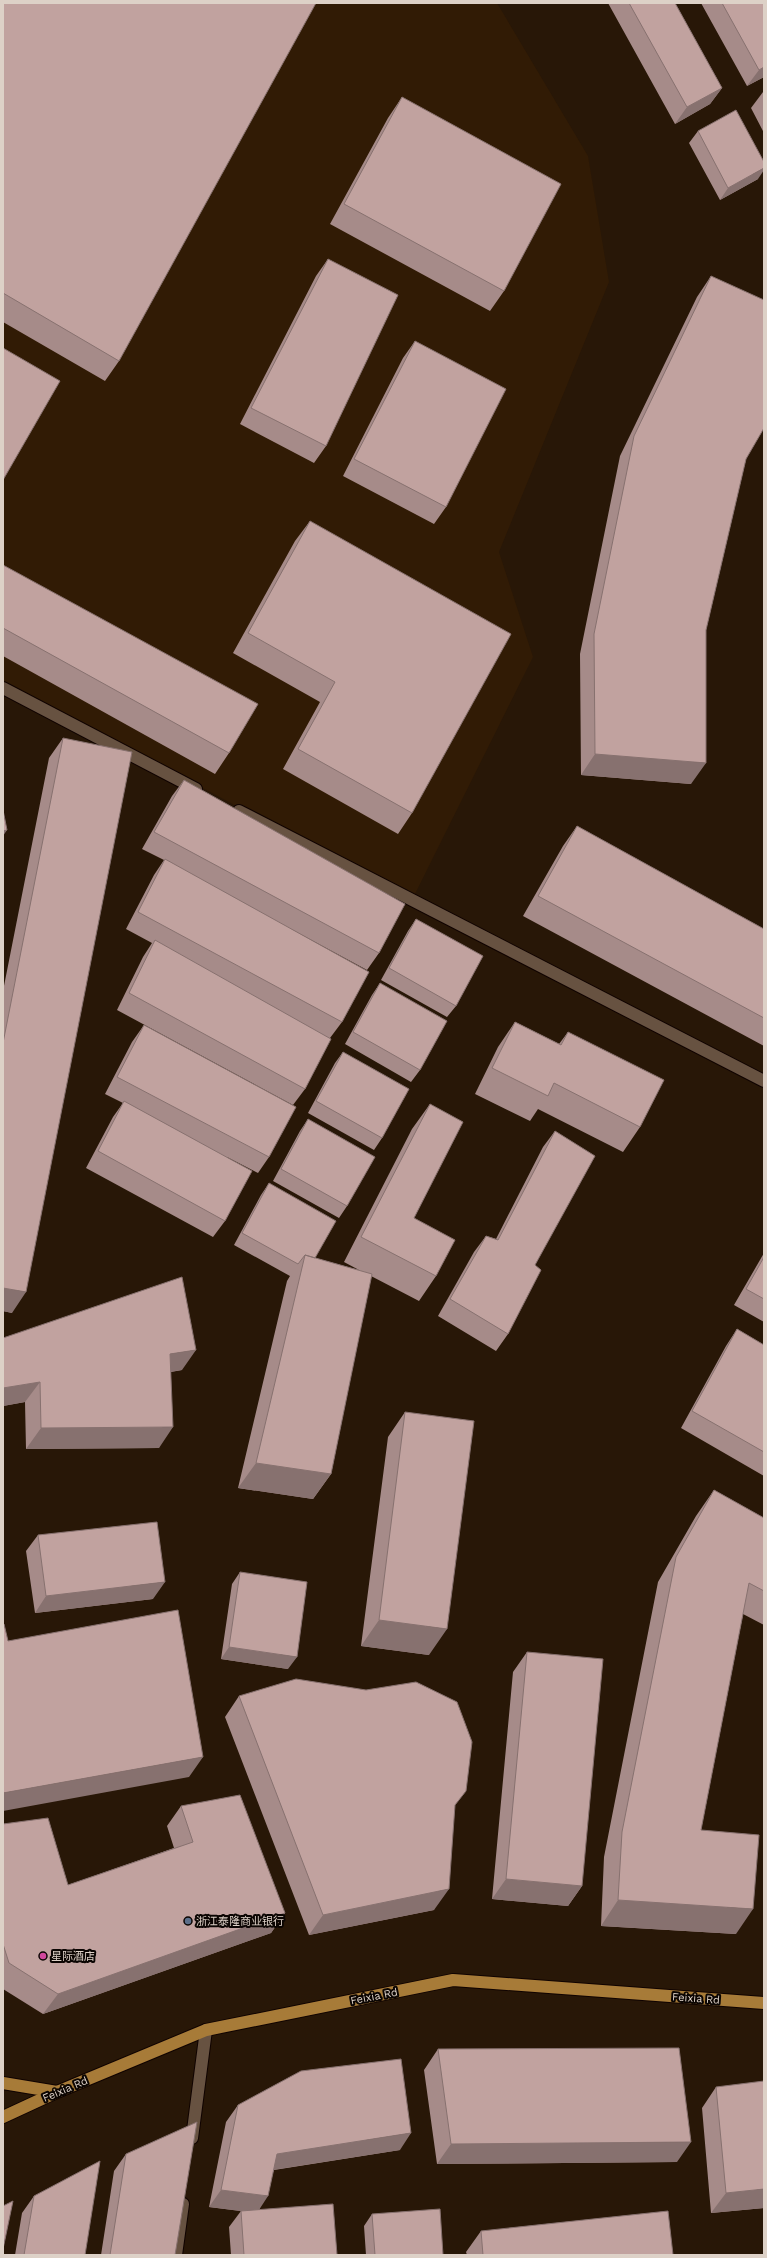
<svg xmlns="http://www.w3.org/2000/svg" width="767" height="2258" font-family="'Work Sans','Noto Sans SC',sans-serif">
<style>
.built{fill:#311b05}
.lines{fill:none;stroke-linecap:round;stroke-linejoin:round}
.minor-casing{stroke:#100300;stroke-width:14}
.major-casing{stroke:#100300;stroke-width:14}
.minor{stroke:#675241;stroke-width:12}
.major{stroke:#a77b38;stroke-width:12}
.wall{fill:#a68b89}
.shaded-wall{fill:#87716f}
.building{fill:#c1a29f;stroke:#87716f}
.service-dot{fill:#5c6f8a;stroke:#0b0502;stroke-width:1.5}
.hotel-dot{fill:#d1479c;stroke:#0b0502;stroke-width:1.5}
.labels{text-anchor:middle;stroke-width:4;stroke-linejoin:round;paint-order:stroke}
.poi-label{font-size:11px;fill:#ddd1c7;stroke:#0b0502;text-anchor:start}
.street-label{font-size:11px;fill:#ddd1c7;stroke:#0b0502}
</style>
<rect width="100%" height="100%" fill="#281707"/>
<path class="built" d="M3,3H497L588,156L609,282L499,552L533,657L412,900L3,681Z"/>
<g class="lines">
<defs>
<path id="minor" d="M3,688L196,789
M239,811L764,1081
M192,2138L206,2030
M176,2255L183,2204"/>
<path id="major" d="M3,2083L57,2092
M3,2117L57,2092L206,2030L453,1980L764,2003"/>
</defs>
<use href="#minor" class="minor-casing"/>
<use href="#major" class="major-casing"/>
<use href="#minor" class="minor"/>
<use href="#major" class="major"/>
</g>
<path class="wall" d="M3,3L119,361L105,381L3,322Z
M608,3H675L722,88L710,104L675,124Z
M701,3H764V77L747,86Z
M764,91V133L751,108L763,92Z
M402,97L504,291L490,311L330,224L388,118Z
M698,131L758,179L720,200L689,143Z
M328,259L326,446L314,463L240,424L316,276Z
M711,276L746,459L706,630L691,784L581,775L580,654L620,456L697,297Z
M415,341L446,507L434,524L343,476L403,358Z
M310,521L412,813L398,834L283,769L320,702L233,653L295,541Z
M3,565L229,753L215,774L3,656Z
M63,738L12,1313L3,1311V991L49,758Z
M184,780L379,953L367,970L291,929L342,1022L330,1038L305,1089L293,1105L117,1010L143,957L152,943L126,929L154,875L164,860L142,849L172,796Z
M577,826L764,929V1046L523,916L563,846Z
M416,919L456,1006L447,1017L381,980L408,931Z
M380,983L420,1070L411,1082L345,1044L372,995Z
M515,1022L559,1044L568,1032L640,1127L623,1152L538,1109L530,1121L475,1094L498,1047Z
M144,1025L269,1157L258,1173L227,1157L225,1221L213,1237L86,1168L113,1117L123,1103L105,1094L132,1042Z
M343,1052L382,1138L374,1150L308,1113L335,1063Z
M430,1104L414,1218L436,1276L419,1301L371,1276L331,1474L313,1499L238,1488L287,1281L290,1276L234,1245L261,1195L269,1183L315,1258L359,1270L344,1262L412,1129Z
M308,1119L347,1206L339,1218L273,1181L300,1131Z
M555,1131L535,1265L508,1334L496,1351L438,1316L474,1252L486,1236L496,1239L543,1147Z
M764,1253V1322L734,1305Z
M737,1329L764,1345V1476L681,1428L726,1346Z
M3,1338L182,1370L171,1372L159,1448L26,1449L25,1402L3,1406Z
M405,1412L429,1655L361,1646L388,1437Z
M714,1490L764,1518V1625L743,1614L701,1830L736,1934L601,1926L604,1857L658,1582L696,1516Z
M38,1535L153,1599L35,1613L26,1551Z
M240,1572L288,1669L221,1659L232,1584Z
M527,1652L582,1886L568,1906L492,1899L513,1672Z
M239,1696L455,1805L434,1910L309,1935L225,1717Z
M181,1806L285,1913L271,1933L43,2014L3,1989V1824L68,1885L174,1848L167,1826Z
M438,2049L677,2162L437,2164L424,2070Z
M716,2087L764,2208L711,2213L702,2108Z
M238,2105L400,2150L274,2170L259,2210L337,2255H231L229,2227L241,2211L209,2207L226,2122Z
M126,2154L175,2255H101L114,2171Z
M34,2196L85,2255H15L22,2213Z
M372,2214L443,2255H366L364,2226Z
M481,2231L673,2255H467L466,2252Z"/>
<path class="shaded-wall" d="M764,67V77L747,86L759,70Z
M722,88L710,104L675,124L687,107Z
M764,168V170L758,179L720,200L728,188Z
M595,754L706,763L691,784L581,775Z
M7,830L3,836V831Z
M3,1288L26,1292L12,1313L3,1311Z
M196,1350L182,1370L156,1374L170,1354Z
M40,1382L25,1402L3,1406V1388Z
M173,1427L159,1448L26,1449L41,1428Z
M256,1463L331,1474L313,1499L238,1488Z
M165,1582L153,1599L35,1613L46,1596Z
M379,1620L447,1629L429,1655L361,1646Z
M229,1647L297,1657L288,1669L221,1659Z
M203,1757L189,1777L3,1811V1793Z
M506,1879L582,1886L568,1906L492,1899Z
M449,1889L434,1910L309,1935L323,1915Z
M618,1900L753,1909L736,1934L601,1926Z
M285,1913L271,1933L43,2014L58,1994Z
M411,2133L400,2150L266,2171L277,2154Z
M691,2142L677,2162L437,2164L451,2144Z
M764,2189V2208L711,2213L726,2193Z
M221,2190L268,2196L257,2213L209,2207Z"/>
<path class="building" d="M3,3H316L119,361L3,293Z
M629,3H675L722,88L687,107Z
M722,3H764V67L759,70Z
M402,97L561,184L504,291L344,204Z
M736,110L764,162V168L728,188L698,131Z
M328,259L398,295L326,446L251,408Z
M711,276L764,300V428L746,459L706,630V763L595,754L594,634L634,436Z
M415,341L506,389L446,507L354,459Z
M3,348L60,381L3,480Z
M310,521L511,634L412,813L298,749L335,682L248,633Z
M3,565L258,704L229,753L3,628Z
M63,738L132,752L26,1292L3,1288V1043Z
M184,780L405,904L379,953L154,832Z
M3,810L7,830L3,831Z
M577,826L764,929V1018L538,896Z
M165,859L369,972L342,1022L138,912Z
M416,919L483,956L456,1006L389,968Z
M155,940L331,1039L305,1089L129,993Z
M380,983L447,1021L420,1070L353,1032Z
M515,1022L561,1045L568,1032L664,1080L640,1127L554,1083L548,1096L492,1068Z
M144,1025L296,1107L269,1157L117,1077Z
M343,1052L409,1089L382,1138L316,1101Z
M124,1101L252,1171L225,1221L98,1151Z
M430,1104L463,1122L414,1218L455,1240L436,1276L361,1237Z
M308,1119L375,1157L347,1206L281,1169Z
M555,1131L595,1156L535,1265L541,1270L508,1334L450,1299L486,1236L498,1240Z
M269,1183L336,1221L315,1258L305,1255L298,1264L242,1233Z
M305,1255L372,1274L331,1474L256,1463Z
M764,1257V1299L746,1289Z
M182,1277L196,1350L170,1354L173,1427L41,1428L40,1382L3,1388V1338Z
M737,1329L764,1345V1452L692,1411Z
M405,1412L474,1421L447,1629L379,1620Z
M714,1490L764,1518V1591L749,1583L701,1830L759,1835L753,1909L618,1900L622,1832L676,1557Z
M157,1522L165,1582L46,1596L38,1535Z
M240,1572L307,1582L297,1657L229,1647Z
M178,1610L203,1757L3,1793V1624H4L8,1641Z
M527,1652L603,1659L582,1886L506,1879Z
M296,1679L366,1690L416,1682L457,1702L472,1742L466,1791L455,1805L449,1889L323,1915L239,1696Z
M240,1795L285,1913L58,1994L9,1963L3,1944V1824L48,1818L68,1885L193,1842L181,1806Z
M679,2048L691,2142L451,2144L438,2049Z
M401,2059L411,2133L277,2154L268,2196L221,2190L238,2105L301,2071Z
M764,2081V2189L726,2193L716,2087Z
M197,2122L175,2255H110L126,2154Z
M100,2161L85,2255H24L34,2196Z
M13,2201L3,2249V2206Z
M333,2204L337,2255H244L241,2211Z
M440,2209L443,2255H375L372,2214Z
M668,2211L673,2255H483L481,2231Z"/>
<circle class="service-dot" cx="188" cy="1921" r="4"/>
<circle class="hotel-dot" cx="43" cy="1956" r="4"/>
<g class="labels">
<g class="poi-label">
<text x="196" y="1925">浙江泰隆商业银行</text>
<text x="51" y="1960">星际酒店</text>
</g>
<g class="street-label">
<text transform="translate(374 1996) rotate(-11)" y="4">Feixia Rd</text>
<text transform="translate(696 1998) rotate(4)" y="4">Feixia Rd</text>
<text transform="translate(65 2089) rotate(-23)" y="4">Feixia Rd</text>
</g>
</g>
<rect width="767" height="2258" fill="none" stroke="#ddd1c7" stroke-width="8"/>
</svg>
